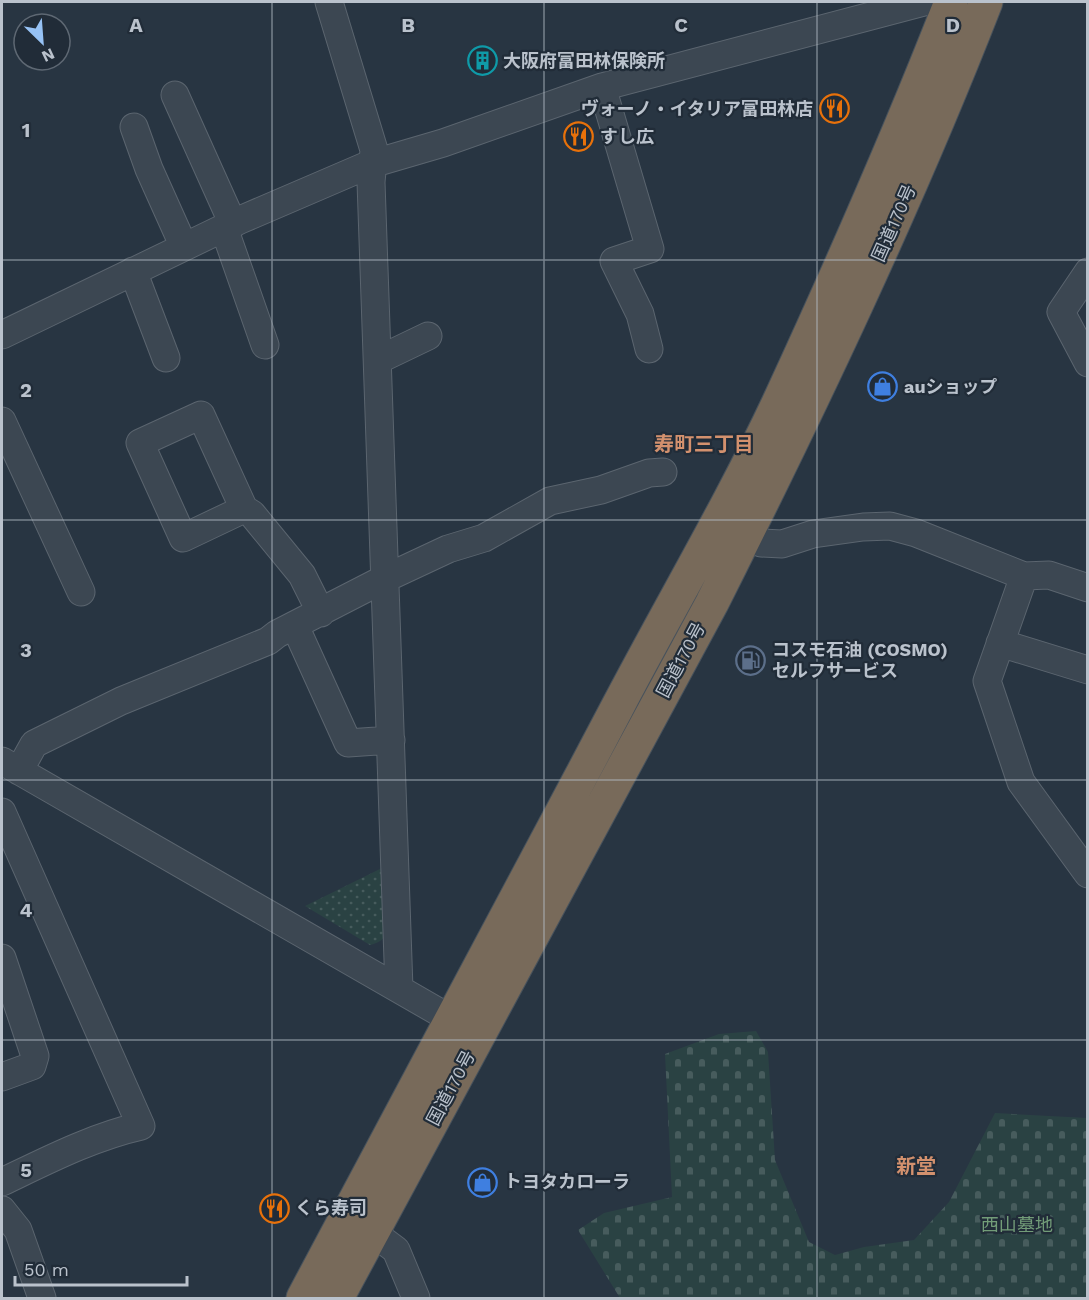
<svg xmlns="http://www.w3.org/2000/svg" width="1089" height="1300" font-family="'Work Sans','Noto Sans JP',sans-serif">
<style>
.green{fill:url(#green-dots)}
.cemetery{fill:url(#cemetery-stones)}
.lines{fill:none;stroke-linecap:round;stroke-linejoin:round}
.minor-casing{stroke:#5b656f;stroke-width:29}
.highway-casing{stroke:#47525c;stroke-width:35}
.minor{stroke:#3c4752;stroke-width:27}
.highway{stroke:#786a5a;stroke-width:33}
.grid{fill:none;stroke:#bac2cc;stroke-width:1.5;stroke-opacity:0.55}
.labels{text-anchor:middle;stroke-width:4.5;stroke-linejoin:round;paint-order:stroke}
.poi-label{font-size:18px;font-weight:bold;fill:#bac2cc;stroke:#212c38;text-anchor:start}
.street-label{font-size:18px;fill:#bac2cc;stroke:#212c38}
.park-label{font-size:18px;fill:#729c78;stroke:#212c38}
.neighbourhood-label{font-size:20px;font-weight:bold;fill:#d3916e;stroke:#212c38}
.grid-label{font-size:20px;text-anchor:middle;font-weight:bold;fill:#bac2cc;stroke:#212c38;stroke-width:4.5;stroke-linejoin:round;paint-order:stroke}
</style>
<defs>
<pattern id="green-dots" width="8" height="8" patternUnits="userSpaceOnUse" patternTransform="scale(1.5)"><rect width="8" height="8" fill="#2a4243"/><path d="M2 2h.1M6 6h.1" fill="none" stroke="#475c5d" stroke-width="1.8" stroke-linecap="round"/></pattern>
<pattern id="cemetery-stones" width="16" height="16" patternUnits="userSpaceOnUse" patternTransform="scale(1.5)"><rect width="16" height="16" fill="#2a4243"/><path d="M2 7V4a2 2 0 0 1 4 0v3zM10 15v-3a2 2 0 0 1 4 0v3z" fill="#475c5d"/></pattern>
</defs>
<rect width="100%" height="100%" fill="#283542"/>
<path class="green" d="M386,866L388,933C383,940 378,943 370,945L305,906Z"/>
<path class="cemetery" d="M756,1031L768,1052L775,1160L809,1242L835,1255L864,1247L914,1240L949,1202L995,1113L1087,1118V1298H620L578,1230L604,1213L672,1197L665,1054L719,1034Z"/>
<g class="lines">
<defs>
<path id="minor" d="M329,2L374,150L371,182L399,989
M602,87L650,249L614,261L640,314L649,349
M175,95L233,224
M134,127L149,169L184,247
M224,228L265,345
M133,271L166,358
M1088,272L1061,312L1088,363
M2,335L240,220L368,165L443,143L602,87L924,2
M378,360L428,336
M2,421L81,592
M244,509L183,538L140,443L201,415L244,509L252,514L302,575L321,613
M728,525L761,543L782,544L813,534L863,527L890,526L916,533L1024,576L1049,575L1088,588
M1024,576L987,681L1021,782L1088,874
M295,626L348,743L391,740
M1000,643L1088,670
M2,761L470,1030
M19,771L34,744L121,701L268,641L277,634L386,578L448,549L484,538L550,501L601,490L649,473L663,472
M2,812L141,1126C92,1137 46,1161 2,1182
M2,958L35,1056L32,1066L2,1077
M2,1210L18,1230L42,1298
M372,1232L396,1250L416,1298"/>
<path id="highway" d="M303,1298C408,1101 514,904 618,706C672,603 732,502 781,397C841,267 899,135 951,2
M337,1298L712,603C811,406 906,207 986,2"/>
</defs>
<use href="#minor" class="minor-casing"/>
<use href="#highway" class="highway-casing"/>
<use href="#minor" class="minor"/>
<use href="#highway" class="highway"/>
</g>
<path class="grid" d="M272,2V1298M544,2V1298M817,2V1298M2,260H1088M2,520H1088M2,780H1088M2,1040H1088"/>
<defs>
<symbol id="building-ring" viewBox="-11 -11 22 22"><circle r="9.5" fill="#212c38" stroke="#0f9aa8" stroke-width="1.5"/><path d="M-4-6H4V6H1V3H-1V6H-4ZM-2.5-4.3h1.7v1.8h-1.7ZM.8-4.3h1.7v1.8H.8ZM-2.5-1h1.7V.8h-1.7ZM.8-1h1.7V.8H.8Z" fill="#0f9aa8"/></symbol>
<symbol id="restaurant-ring" viewBox="-11 -11 22 22"><circle r="9.5" fill="#212c38" stroke="#e8710a" stroke-width="1.5"/><path d="M-5-6h1v4h1v-4h1v4h1v-4h1v5L-1.5 .5V6h-2V.5L-5-1ZM5-6V6H3V1.5H1.5Q1.5-4 5-6Z" fill="#e8710a"/></symbol>
<symbol id="shop-ring" viewBox="-11 -11 22 22"><circle r="9.5" fill="#212c38" stroke="#3f7fe0" stroke-width="1.5"/><path d="M-5-2.5h2.3a2.7 3.5 0 0 1 5.4 0H5L5.5 6h-11ZM-1.5-2.5h3a1.5 2.3 0 0 0-3 0Z" fill="#3f7fe0"/></symbol>
<symbol id="fuel-ring" viewBox="-11 -11 22 22"><circle r="9.5" fill="#212c38" stroke="#5c6f8a" stroke-width="1.5"/><path d="M-5.5-6h7V0h2V4h1.3V-2.5L3-4.5l.8-.8L6-3V5H2.5V1h-1V6h-7ZM-4.2-4.7v3.2H.2V-4.7Z" fill="#5c6f8a"/></symbol>
</defs>
<g fill-rule="evenodd">
<use href="#building-ring" x="466" y="44" width="33" height="33"/>
<use href="#restaurant-ring" x="818" y="92" width="33" height="33"/>
<use href="#restaurant-ring" x="562" y="120" width="33" height="33"/>
<use href="#shop-ring" x="866" y="370" width="33" height="33"/>
<use href="#fuel-ring" x="734" y="644" width="33" height="33"/>
<use href="#shop-ring" x="466" y="1166" width="33" height="33"/>
<use href="#restaurant-ring" x="258" y="1192" width="33" height="33"/>
</g>
<g class="labels">
<g class="poi-label">
<text x="503" y="67">大阪府富田林保険所</text>
<text x="813" y="115" text-anchor="end">ヴォーノ・イタリア富田林店</text>
<text x="600" y="143">すし広</text>
<text x="904" y="393">auショップ</text>
<text x="772" y="656">コスモ石油 (COSMO)<tspan x="772" dy="21">セルフサービス</tspan></text>
<text x="504" y="1188">トヨタカローラ</text>
<text x="295" y="1214">くら寿司</text>
</g>
<g class="street-label">
<text transform="translate(894 223) rotate(-66)" y="6">国道170号</text>
<text transform="translate(681 660) rotate(-62)" y="6">国道170号</text>
<text transform="translate(451 1088) rotate(-62)" y="6">国道170号</text>
</g>
<g class="park-label">
<text x="1017" y="1231">西山墓地</text>
</g>
<g class="neighbourhood-label">
<text x="704" y="451">寿町三丁目</text>
<text x="916" y="1173">新堂</text>
</g>
</g>
<g class="grid-label">
<text x="136" y="32">A</text>
<text x="408" y="32">B</text>
<text x="681" y="32">C</text>
<text x="953" y="32">D</text>
<text x="26" y="137">1</text>
<text x="26" y="397">2</text>
<text x="26" y="657">3</text>
<text x="26" y="917">4</text>
<text x="26" y="1177">5</text>
</g>
<rect width="1089" height="1300" fill="none" stroke="#bac2cc" stroke-width="6"/>
<g transform="translate(42 42) rotate(155)"><circle r="28" fill="#212c38" stroke="#5e6873" stroke-width="1.5"/>
<path d="M0-4.5L10 22L0 15L-10 22Z" fill="#96c2f5"/>
<text y="-9" font-size="16" font-weight="bold" text-anchor="middle" fill="#bac2cc">N</text>
</g>
<path d="M15 1276v9h172v-9" fill="none" stroke="#bac2cc" stroke-width="3"/>
<text x="24" y="1276" font-size="18" fill="#bac2cc" stroke="#212c38" stroke-width="4.5" paint-order="stroke">50 m</text>
</svg>
